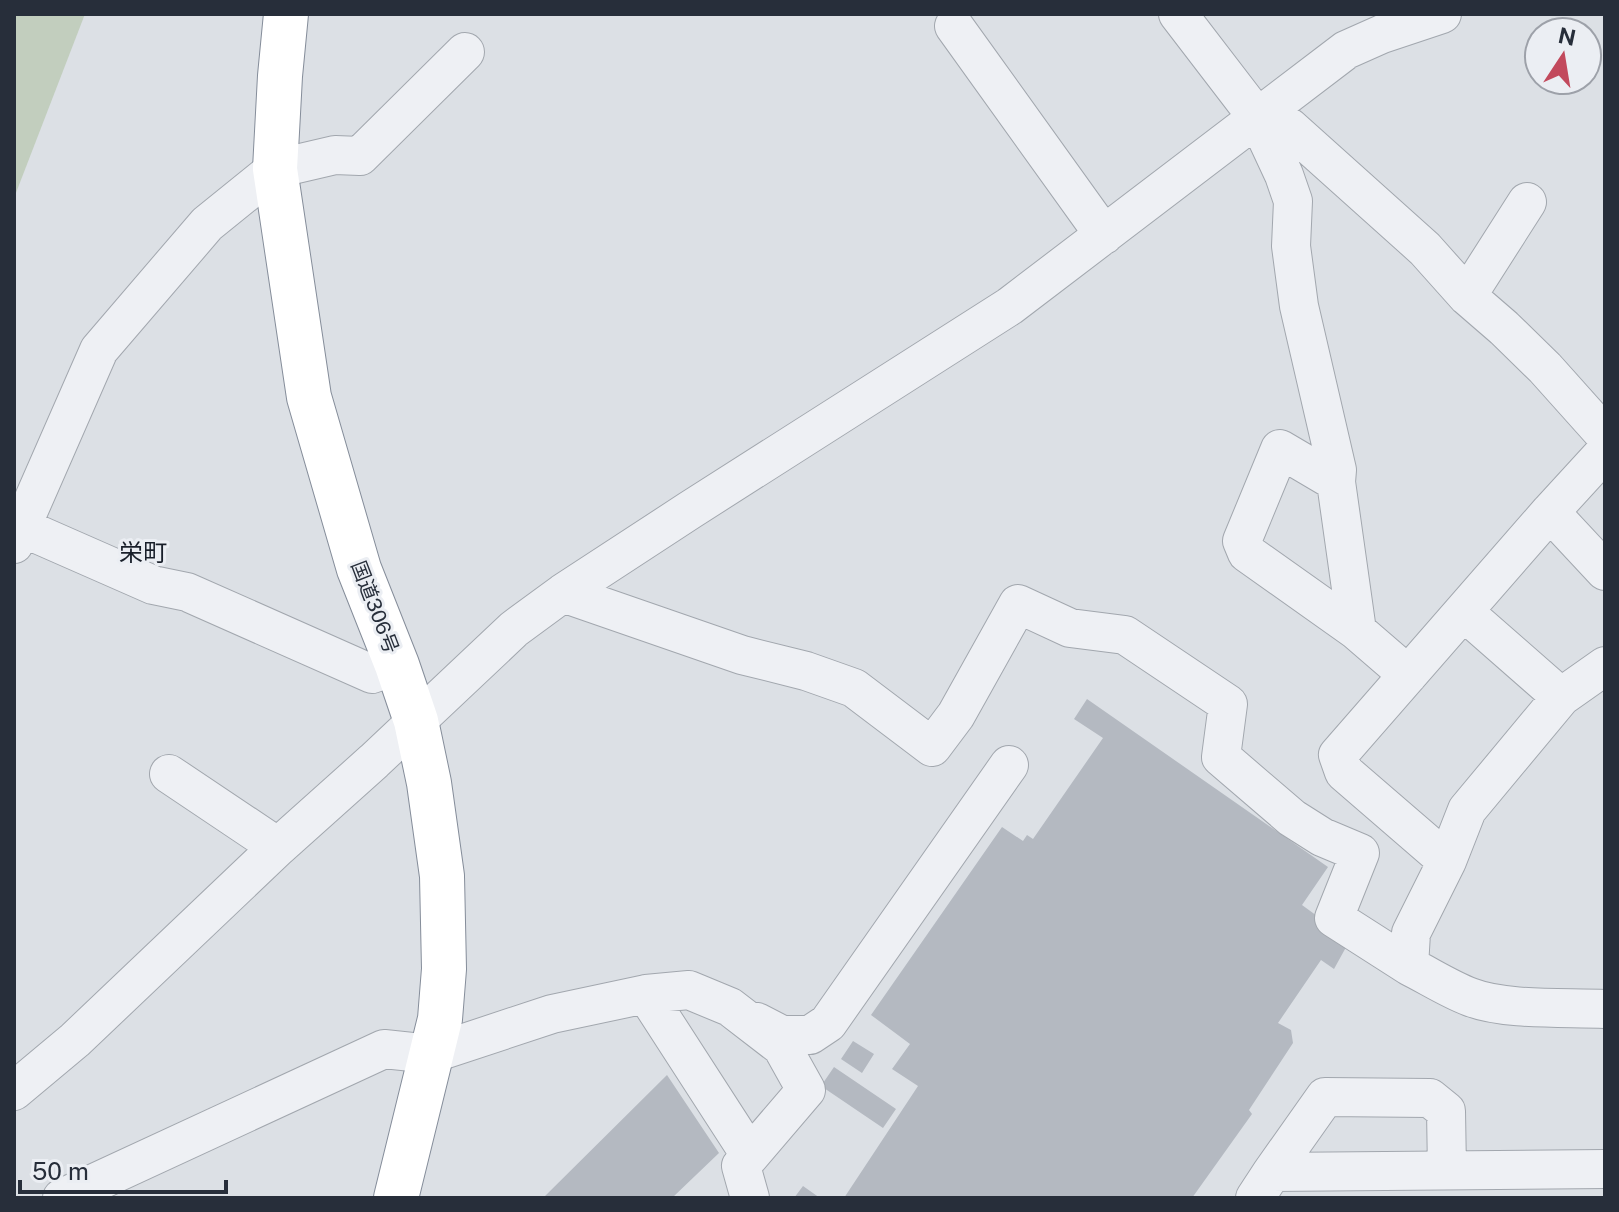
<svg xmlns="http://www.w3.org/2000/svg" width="1619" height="1212" font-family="'Public Sans','Noto Sans JP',sans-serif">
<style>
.green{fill:#c2cebe}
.building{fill:#b4b9c1}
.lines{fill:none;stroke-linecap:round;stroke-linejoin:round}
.minor-casing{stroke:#a2a7ae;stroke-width:40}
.highway-casing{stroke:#858d9a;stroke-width:46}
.minor{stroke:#eef0f4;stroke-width:38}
.highway{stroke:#fff;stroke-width:44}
.labels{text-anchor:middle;stroke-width:6;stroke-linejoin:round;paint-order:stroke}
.street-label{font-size:20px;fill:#272e3a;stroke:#ebeef3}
.quarter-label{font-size:24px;fill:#191f2a;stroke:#ebeef3}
</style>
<rect width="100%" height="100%" fill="#dce0e5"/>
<path class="green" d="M14,14H85L14,198Z"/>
<path class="building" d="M1087,699L1328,867L1302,905L1350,940L1334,969L1321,960L1278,1023L1291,1030L1293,1043L1249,1110L1252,1114L1192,1198H844L918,1086L892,1069L910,1044L871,1015L1002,827L1023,841L1027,835L1033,839L1103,738L1074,719Z
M853,1041L874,1054L862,1073L841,1059Z
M834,1067L896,1109L883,1128L821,1086Z
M667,1075L719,1153L672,1198H543Z
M803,1186L820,1198H794Z"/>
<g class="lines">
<defs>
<path id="minor" d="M1178,14L1257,117L1284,175L1293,201L1291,246L1299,306L1337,470L1336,482L1357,631
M954,26L1104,235
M1266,111L1289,127L1425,249L1467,296L1504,328L1545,368L1605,435
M1467,296L1527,202
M1605,452L1550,512L1338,755L1344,772L1447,861L1467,810L1561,697L1605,666
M1336,482L1280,449L1242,541L1247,553L1357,631L1408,675
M1550,512L1605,571
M21,527L153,585L187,592L372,674L397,665
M14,544L99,350L207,224L275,169L335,155L360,156L465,52
M563,593L742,655L806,671L854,688L932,747L956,715L1018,604L1070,628L1125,635L1228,704L1221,757L1292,818L1322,837L1360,853L1334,918L1409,966
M1464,612L1561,697
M169,774L278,847
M1447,861L1411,933L1409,966C1429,976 1449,989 1470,997C1506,1011 1566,1007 1605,1009
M646,994L750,1155
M757,1022L782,1035H810L828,1023L1009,765
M14,1091L75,1040L278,847L374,761L514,629L563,593L690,510L1010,306L1346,50L1382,34L1442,14
M1272,1172L1325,1097L1430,1098L1446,1111L1447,1170
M62,1198L384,1049L431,1054L552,1014L646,994L689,990L730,1007L782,1047L806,1090L741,1166L750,1198
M1255,1198L1272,1172L1605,1169"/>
<path id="highway" d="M286,14L280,76L275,169L309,397L359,569L397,665L416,721L429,783L442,876L444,969L440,1019L396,1198"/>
</defs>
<use href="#minor" class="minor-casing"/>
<use href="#highway" class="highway-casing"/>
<use href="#minor" class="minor"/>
<use href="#highway" class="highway"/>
</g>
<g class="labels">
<g class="street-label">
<text transform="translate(375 607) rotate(69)" y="7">国道306号</text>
</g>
<g class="quarter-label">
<text x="143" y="561">栄町</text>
</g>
</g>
<rect width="1619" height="1212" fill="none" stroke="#272e3a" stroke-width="32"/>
<g transform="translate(1563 56) rotate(12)"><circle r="38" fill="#ebeef3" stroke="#9da1a9" stroke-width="2"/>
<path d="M0-6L14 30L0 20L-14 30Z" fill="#c2495c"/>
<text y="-12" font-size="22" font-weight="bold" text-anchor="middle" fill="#272e3a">N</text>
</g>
<path d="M20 1180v12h206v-12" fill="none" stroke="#272e3a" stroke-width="4"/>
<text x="32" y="1180" font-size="24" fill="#272e3a" stroke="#ebeef3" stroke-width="6" paint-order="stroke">50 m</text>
</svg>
